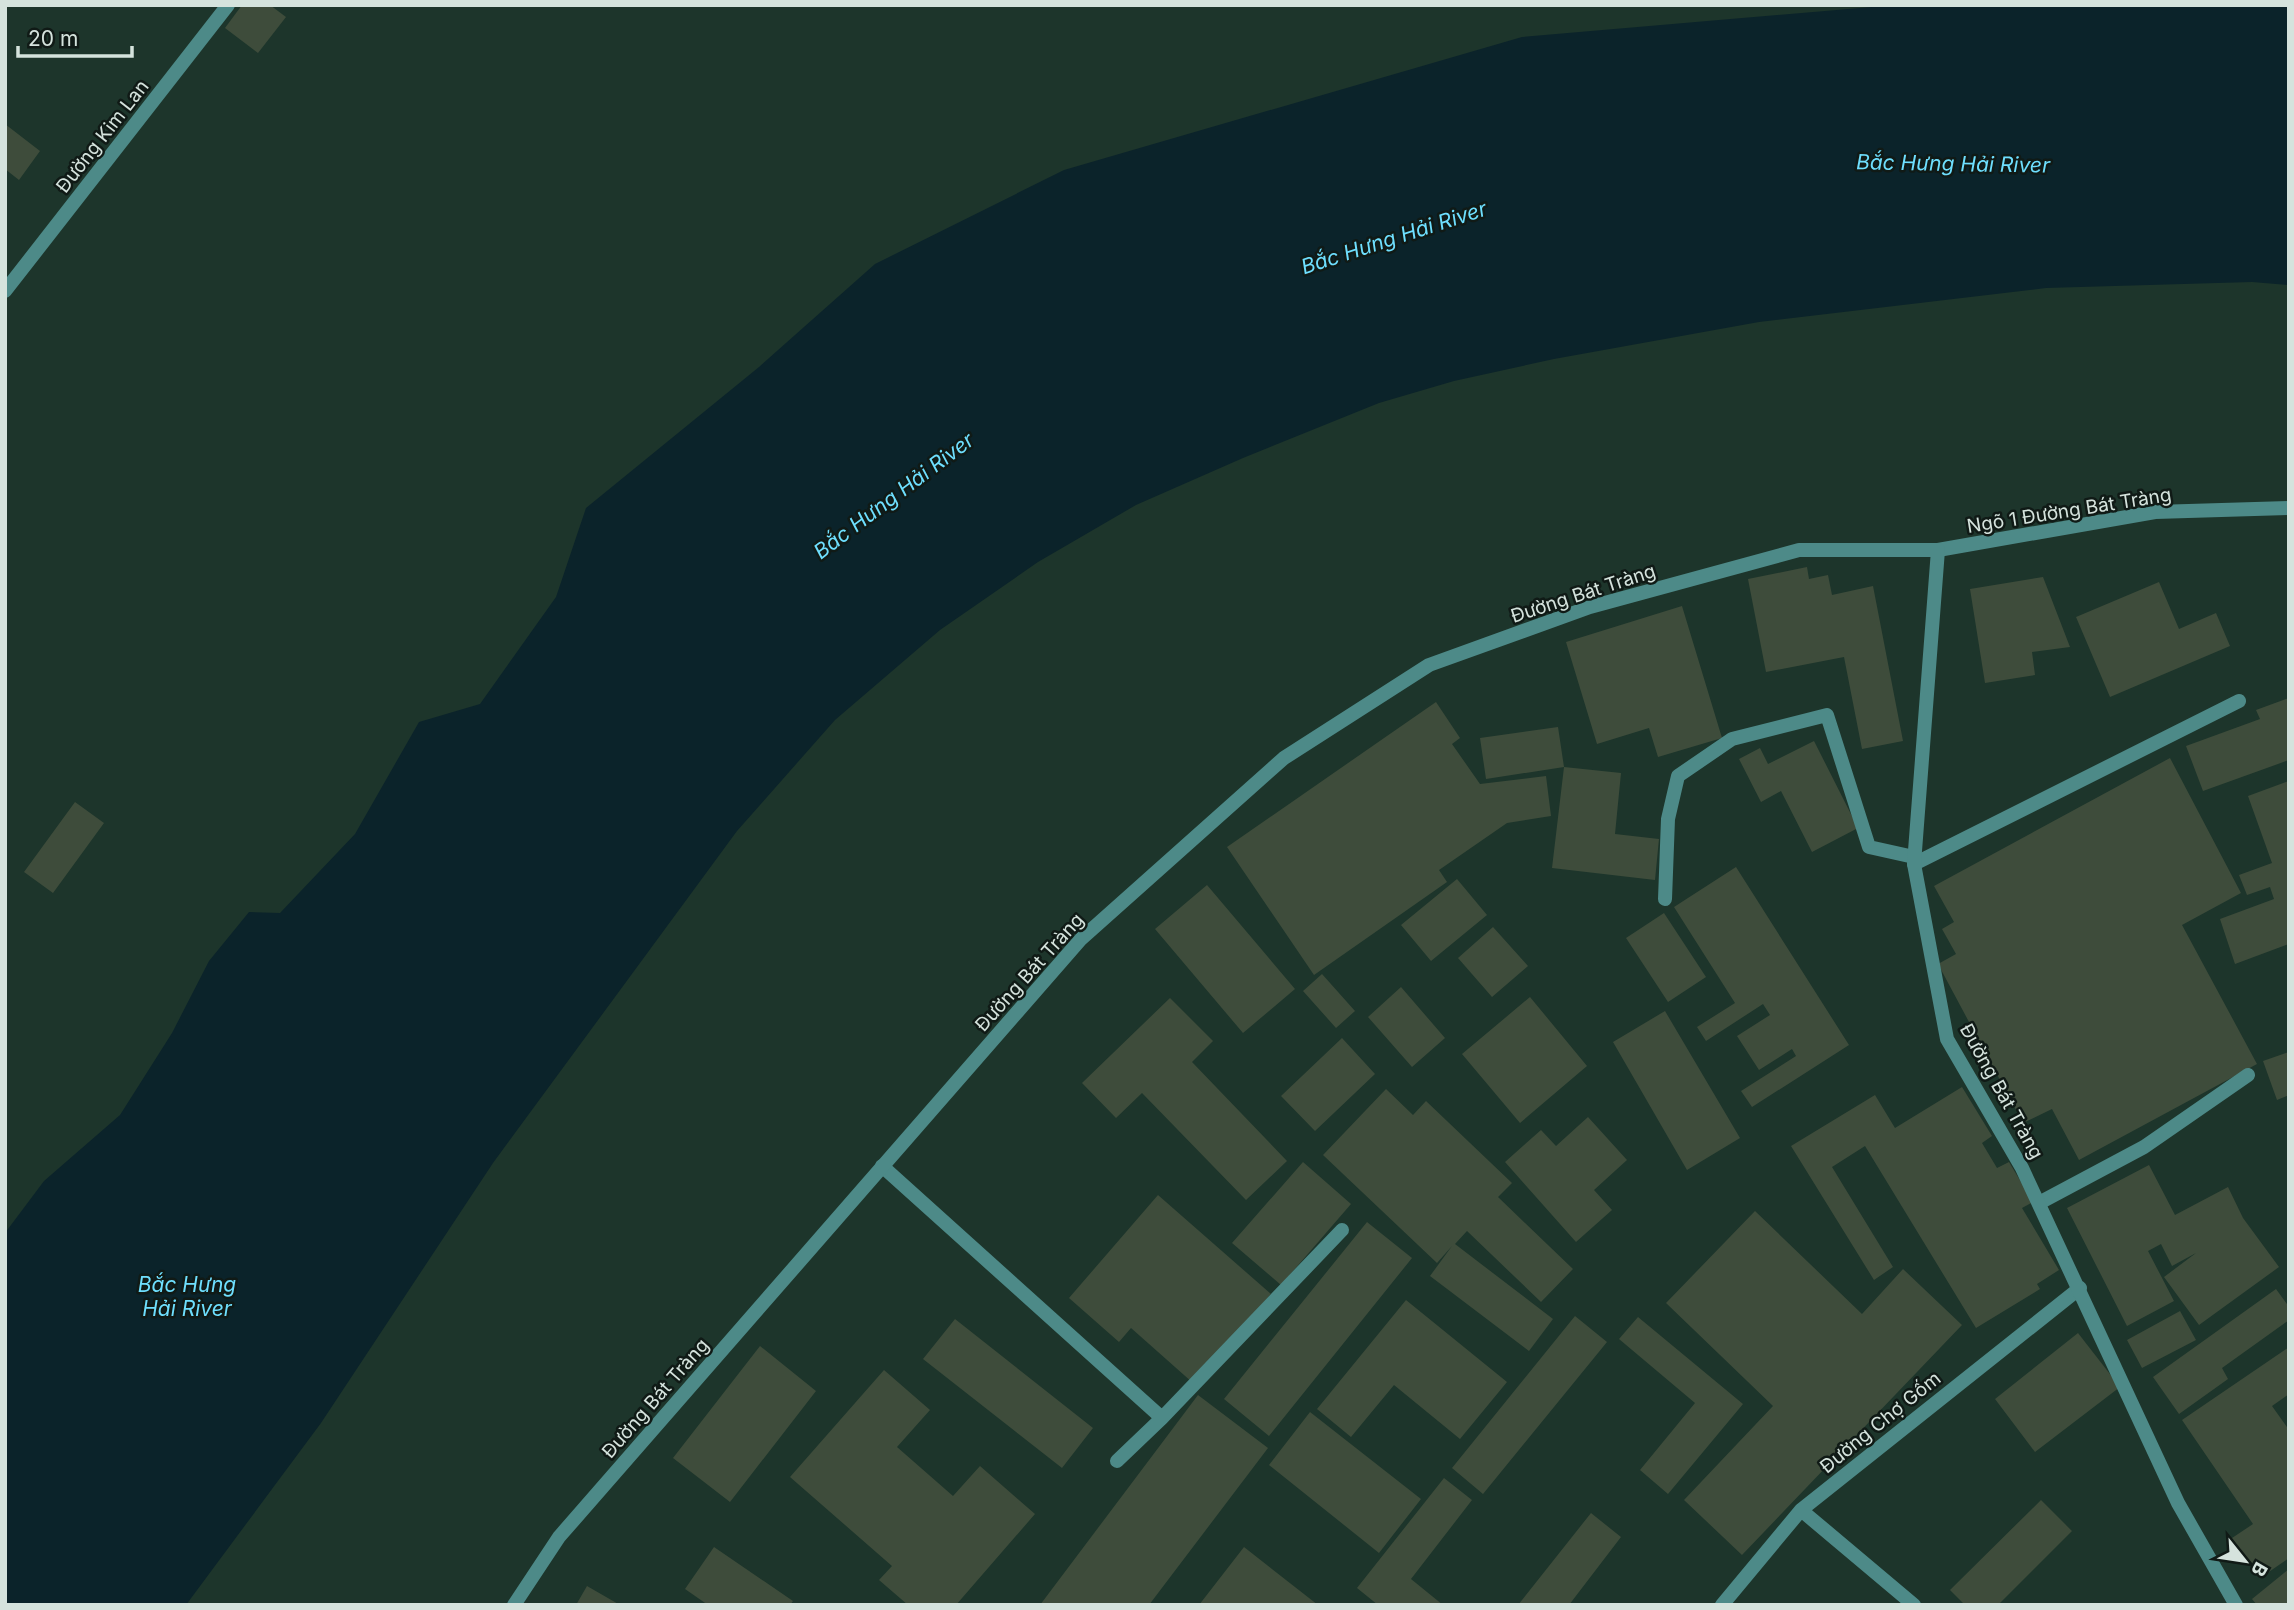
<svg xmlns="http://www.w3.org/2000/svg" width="2294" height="1610" font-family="Inter,sans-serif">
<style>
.water{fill:#0b232a}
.building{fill:#3e4c3b}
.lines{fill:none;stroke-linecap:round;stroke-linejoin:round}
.minor{stroke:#4d8a88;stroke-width:14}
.tertiary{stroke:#4d8a88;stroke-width:14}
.labels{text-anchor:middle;stroke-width:5;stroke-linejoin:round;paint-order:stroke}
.street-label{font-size:19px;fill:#d5e3dd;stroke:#101a16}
.water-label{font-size:21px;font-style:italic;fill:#6edffe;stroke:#101a16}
</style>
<rect width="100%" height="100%" fill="#1d352b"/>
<path class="water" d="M1895,5H2289V285L2252,282L2046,288L1759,322L1554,359L1454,381L1379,403L1243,458L1136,505L1038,562L940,630L835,720L737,831L493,1163L321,1423L186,1605H5V1233L44,1181L120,1115L172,1033L209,961L249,912L280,913L355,834L419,722L480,704L556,597L586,508L759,367L875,264L1064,170L1522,37Z"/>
<path class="building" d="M242,5H270L286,17L258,53L225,28Z
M5,124L40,151L19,180L5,169Z
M1807,567L1809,579L1828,575L1832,595L1873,586L1903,741L1862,749L1844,657L1766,672L1748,579Z
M2043,577L2070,647L2032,652L2035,675L1985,683L1970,589Z
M2159,582L2179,629L2216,613L2230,646L2110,697L2076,617Z
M1682,606L1722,738L1658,757L1649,728L1597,744L1566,642Z
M2289,698V760L2203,791L2186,746L2260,719L2256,710Z
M1436,702L1460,738L1452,744L1480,784L1546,776L1551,816L1507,823L1439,870L1447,882L1314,975L1227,847Z
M1558,727L1564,767L1486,779L1480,738Z
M1814,741L1858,828L1812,852L1781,791L1761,802L1739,759L1760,748L1768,764Z
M2170,758L2241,893L2182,925L2257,1064L2079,1160L2052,1109L2023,1123L1938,964L1956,954L1942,929L1954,922L1934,886Z
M1564,767L1621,773L1615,834L1659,839L1655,880L1552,868Z
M2289,781V944L2235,964L2220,919L2274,899L2270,887L2247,895L2239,875L2272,863L2248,796Z
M75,802L104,823L53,893L24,872Z
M1736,867L1849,1045L1752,1107L1741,1091L1796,1056L1792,1049L1759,1070L1737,1036L1770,1015L1763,1004L1706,1041L1697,1027L1735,1003L1674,907Z
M1457,879L1487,915L1431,961L1401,925Z
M1207,885L1295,989L1243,1033L1155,929Z
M1664,913L1706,977L1668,1002L1626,938Z
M1493,927L1528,966L1492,997L1458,958Z
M1322,974L1355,1011L1336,1028L1303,991Z
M1401,987L1445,1038L1412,1067L1368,1017Z
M1530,997L1587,1066L1520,1123L1462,1054Z
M1170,998L1213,1041L1192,1062L1287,1161L1246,1200L1142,1093L1116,1118L1082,1083Z
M1665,1011L1740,1138L1687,1170L1613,1042Z
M1342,1038L1375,1074L1315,1131L1281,1096Z
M2289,1052V1095L2277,1100L2263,1061Z
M1962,1087L1992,1136L1982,1143L1997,1168L2009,1162L2033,1202L2022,1208L2059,1270L2037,1284L2040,1289L1976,1328L1865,1146L1832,1167L1893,1267L1874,1280L1791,1146L1875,1095L1895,1128Z
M1386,1089L1413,1115L1426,1101L1512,1183L1498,1197L1573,1269L1541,1302L1467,1231L1455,1244L1553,1319L1529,1351L1430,1276L1452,1246L1437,1263L1323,1155Z
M1588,1117L1627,1160L1594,1190L1612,1210L1576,1242L1505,1162L1541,1130L1556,1146Z
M1303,1162L1351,1204L1281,1285L1232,1243Z
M2149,1165L2175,1215L2228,1187L2243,1218L2279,1267L2199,1325L2164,1277L2196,1253L2172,1266L2161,1244L2148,1251L2174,1301L2127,1326L2067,1208Z
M1158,1195L1271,1294L1193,1383L1131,1328L1119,1342L1069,1298Z
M1755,1211L1862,1314L1903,1269L1962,1325L1742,1555L1684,1500L1773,1406L1666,1303Z
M1367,1222L1412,1258L1269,1436L1224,1399Z
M2276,1289L2289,1307V1320L2222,1368L2228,1379L2179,1414L2153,1377Z
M1406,1300L1507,1382L1460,1439L1394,1385L1351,1437L1317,1409Z
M2180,1311L2196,1340L2142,1368L2127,1340Z
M1575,1316L1607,1342L1483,1494L1452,1468Z
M1638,1317L1743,1404L1668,1494L1640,1470L1695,1403L1619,1339Z
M955,1319L1093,1428L1062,1468L923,1359Z
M2078,1333L2120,1387L2035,1452L1995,1399Z
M760,1346L816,1391L730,1502L673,1458Z
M2289,1347V1394L2272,1406L2289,1430V1558L2260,1578L2232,1538L2253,1524L2182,1420Z
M884,1370L930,1410L897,1447L953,1496L980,1466L1035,1514L956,1605H908L879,1580L892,1566L790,1477Z
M1198,1395L1268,1448L1149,1605H1040Z
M1310,1412L1421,1499L1379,1553L1269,1465Z
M1444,1478L1472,1500L1411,1579L1443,1605H1378L1357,1588Z
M2041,1500L2072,1531L1998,1605H1965L1950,1590Z
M1591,1513L1621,1537L1569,1605H1518Z
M714,1547L793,1601L790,1605H708L685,1589Z
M1244,1547L1318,1605H1199Z
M2289,1569V1605H2257L2252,1599Z
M587,1586L620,1605H576Z"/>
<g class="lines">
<path class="minor" d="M1938,550L2155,512L2289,508
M1914,864L2239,701
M1665,899L1668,819L1678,776L1732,739L1827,715L1869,847L1914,857
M882,1166L1162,1418L1342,1230
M2039,1203L2144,1147L2248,1075
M1117,1461L1162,1418
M1801,1510L1914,1605
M1722,1605L1801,1510L2080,1288"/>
<path class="tertiary" d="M5,291L228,5
M514,1605L559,1537L1081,939L1284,758L1429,665L1590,607L1799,550H1938L1914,864L1947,1039L2022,1168L2178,1503L2236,1605"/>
</g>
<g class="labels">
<g class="street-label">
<text transform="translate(102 136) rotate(-52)" y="7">Đường Kim Lan</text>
<text transform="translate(2069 510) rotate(-9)" y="7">Ngõ 1 Đường Bát Tràng</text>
<text transform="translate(1583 593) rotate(-18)" y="7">Đường Bát Tràng</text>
<text transform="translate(1029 972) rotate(-48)" y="7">Đường Bát Tràng</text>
<text transform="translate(2002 1091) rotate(61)" y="7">Đường Bát Tràng</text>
<text transform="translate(655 1398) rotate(-49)" y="7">Đường Bát Tràng</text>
<text transform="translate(1880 1422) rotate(-39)" y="7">Đường Chợ Gốm</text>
</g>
<g class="water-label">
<text transform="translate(1953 164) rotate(1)" y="7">Bắc Hưng Hải River</text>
<text transform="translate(1394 238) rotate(-18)" y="7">Bắc Hưng Hải River</text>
<text transform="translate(894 496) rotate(-37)" y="7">Bắc Hưng Hải River</text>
<text x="187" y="1292">Bắc Hưng<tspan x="187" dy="24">Hải River</tspan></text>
</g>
</g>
<rect width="2294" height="1610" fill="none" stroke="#d5e3dd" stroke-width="14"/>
<g transform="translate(2245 1561) rotate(120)" stroke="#101a16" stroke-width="5" paint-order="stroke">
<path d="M0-5L12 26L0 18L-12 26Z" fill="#d5e3dd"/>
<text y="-10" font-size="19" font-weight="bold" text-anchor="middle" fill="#d5e3dd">B</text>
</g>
<path d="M18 46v10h114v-10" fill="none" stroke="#d5e3dd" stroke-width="3.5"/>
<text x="28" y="46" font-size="21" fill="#d5e3dd" stroke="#101a16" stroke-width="5" paint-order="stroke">20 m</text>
</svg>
